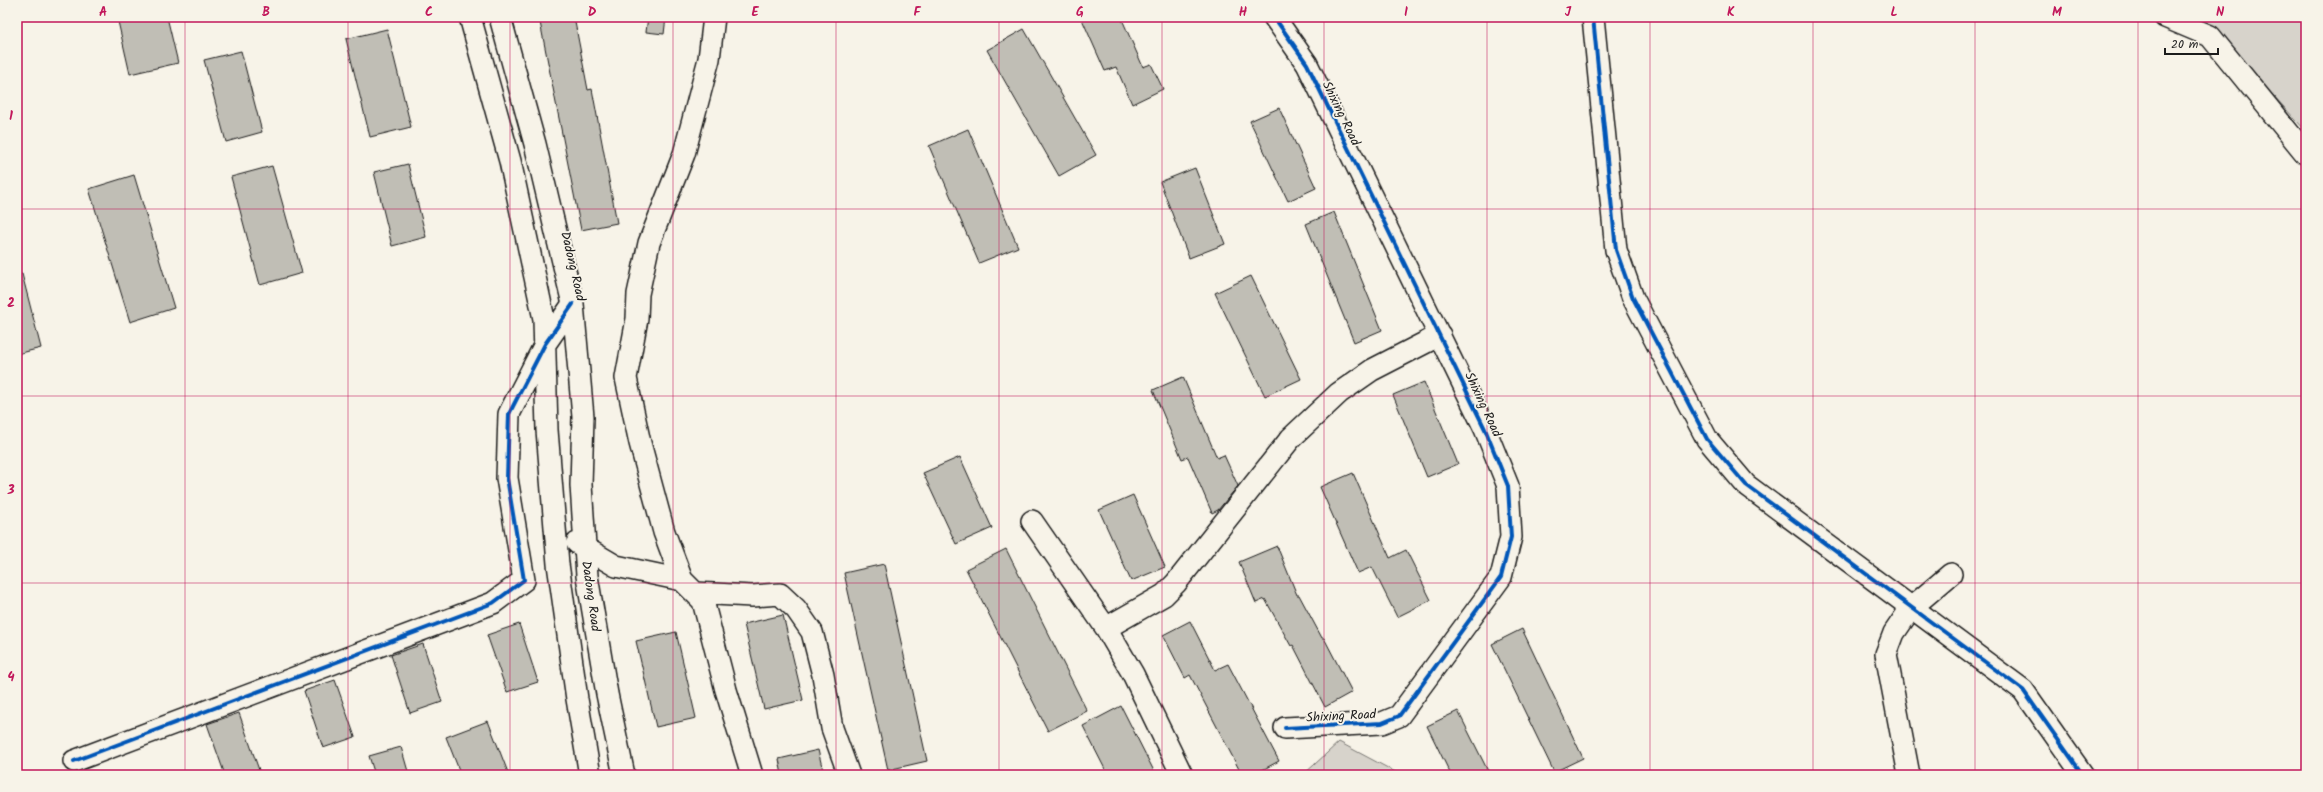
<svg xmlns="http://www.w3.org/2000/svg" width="2323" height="792" font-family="Kalam,sans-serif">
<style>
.green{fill:#d7d3cb;stroke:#7a7874}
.building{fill:#c0beb5;stroke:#1c1c1c}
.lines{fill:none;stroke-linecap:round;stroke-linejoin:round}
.minor-casing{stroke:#1c1c1c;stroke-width:24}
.minor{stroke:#f7f3e8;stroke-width:21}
.cycleway-casing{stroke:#f7f3e8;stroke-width:6}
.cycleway{stroke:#0057b8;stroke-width:4}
.grid{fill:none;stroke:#c2185b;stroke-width:1;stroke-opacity:0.55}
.labels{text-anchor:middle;stroke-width:4;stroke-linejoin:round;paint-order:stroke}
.street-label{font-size:13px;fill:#1c1c1c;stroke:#f7f3e8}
.neatline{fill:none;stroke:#c2185b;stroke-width:1.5}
.grid-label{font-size:13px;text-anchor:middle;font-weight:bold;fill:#c2185b}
</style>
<rect width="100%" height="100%" fill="#f7f3e8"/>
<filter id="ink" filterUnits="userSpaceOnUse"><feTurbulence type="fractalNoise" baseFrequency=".025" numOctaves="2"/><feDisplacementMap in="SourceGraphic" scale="8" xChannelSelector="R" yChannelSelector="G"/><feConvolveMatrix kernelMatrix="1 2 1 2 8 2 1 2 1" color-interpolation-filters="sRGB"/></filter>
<g filter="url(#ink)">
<path class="green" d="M2174,17H2306V131L2272,94Z
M1339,742L1401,775H1303Z"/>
<path class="building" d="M117,17H167L178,63L130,74Z
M539,17H574L588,90L592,89L617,223L581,230Z
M648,17H666L664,34L646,32Z
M1081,17H1121L1143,67L1151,64L1163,89L1132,104L1116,67L1105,71Z
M387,29L411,127L370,137L346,39Z
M1024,29L1096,155L1059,176L987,50Z
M241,51L262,132L226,142L204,60Z
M1279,108L1316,188L1288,201L1250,121Z
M968,129L1018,247L979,263L929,146Z
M408,164L426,237L392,246L374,172Z
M272,166L302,273L260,285L231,177Z
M1195,168L1225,244L1189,258L1160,182Z
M134,175L174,308L130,322L89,189Z
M1334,212L1382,330L1354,342L1306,224Z
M22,274L41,348L17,354V275Z
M1251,276L1301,379L1265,396L1215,293Z
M1183,377L1217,458L1224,455L1238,486L1218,510L1212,513L1188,457L1182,459L1153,390Z
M1424,382L1458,464L1427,477L1393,395Z
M960,457L992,528L956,544L923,473Z
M1353,473L1390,558L1406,550L1431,600L1397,617L1372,567L1358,573L1320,487Z
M1133,495L1165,567L1131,581L1099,510Z
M1277,546L1297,595H1299L1322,638H1324L1352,692L1325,707L1293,645L1291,646L1265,599L1256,603L1239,562Z
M1006,549L1087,711L1048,731L966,569Z
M884,564L927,761L888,770L844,573Z
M783,615L803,700L764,709L744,624Z
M1190,621L1215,670L1228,664L1279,761L1253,775H1242L1190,675L1185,678L1163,635Z
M519,624L538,682L507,692L487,635Z
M1522,629L1583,758L1554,772L1492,644Z
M676,632L696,718L656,727L636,641Z
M423,644L442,702L410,713L391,655Z
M335,680L355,737L323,748L304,691Z
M1121,706L1156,775H1108L1083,726Z
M1458,711L1490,775H1451L1427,726Z
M239,713L259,770L244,775H225L207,724Z
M488,721L509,775H461L446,737Z
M401,747L409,775H375L369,756Z
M818,750L824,775H782L779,759Z"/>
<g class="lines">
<defs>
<path id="minor" d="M470,17L510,161L544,319L547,430L558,564L577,699L590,775
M500,17L535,144L573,304L583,417L581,485L587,576L607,694L624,775
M714,17L709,59L684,154L649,243L638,294L637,319L626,378L640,443L664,532L682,580L703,601L726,690L752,775
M1274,17L1307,64L1485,429L1508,486L1511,537L1501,577L1399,716L1382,723L1285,728
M1593,17L1616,250L1633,298L1707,439L1746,485L2023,690L2083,775
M2165,17L2210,36L2306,154
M1032,521L1106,628L1133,674L1182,775
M577,543L616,566L682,580
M695,593L752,596L780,594L796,609L812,632L823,675L832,728L849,775
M1106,628L1164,595L1176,583L1291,438L1339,393L1372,370L1440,335
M74,761L493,603L524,580L507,478L509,414L545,344L573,304
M1909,775L1886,654L1894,633L1911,608L1951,574"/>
</defs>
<use href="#minor" class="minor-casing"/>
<use href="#minor" class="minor"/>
<defs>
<path id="cycleway" d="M1274,17L1307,64L1485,429L1508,486L1511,537L1501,577L1399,716L1382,723L1285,728
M1593,17L1616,250L1633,298L1707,439L1746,485L2023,690L2083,775
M74,761L493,603L524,580L507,478L509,414L545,344L573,304"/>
</defs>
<use href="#cycleway" class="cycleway-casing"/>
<use href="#cycleway" class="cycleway"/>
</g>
</g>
<path class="grid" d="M185,17V775M348,17V775M510,17V775M673,17V775M836,17V775M999,17V775M1162,17V775M1324,17V775M1487,17V775M1650,17V775M1813,17V775M1975,17V775M2138,17V775M17,209H2306M17,396H2306M17,583H2306"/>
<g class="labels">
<g class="street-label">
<text transform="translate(1342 113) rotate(64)" y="5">Shixing Road</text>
<text transform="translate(574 266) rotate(77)" y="5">Dadong Road</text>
<text transform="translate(1484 404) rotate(65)" y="5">Shixing Road</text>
<text transform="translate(592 596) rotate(82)" y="5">Dadong Road</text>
<text transform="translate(1341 715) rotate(-3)" y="5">Shixing Road</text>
</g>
</g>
<rect width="2323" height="792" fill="none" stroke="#f7f3e8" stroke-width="44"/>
<path d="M2165 48v6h53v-6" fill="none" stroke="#1c1c1c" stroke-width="2"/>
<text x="2171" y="48" font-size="12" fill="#1c1c1c" stroke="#f7f3e8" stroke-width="3" paint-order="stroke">20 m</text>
<rect x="22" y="22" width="2279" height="748" class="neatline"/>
<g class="grid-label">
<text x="103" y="16">A</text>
<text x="266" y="16">B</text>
<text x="429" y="16">C</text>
<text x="592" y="16">D</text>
<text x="755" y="16">E</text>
<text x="917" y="16">F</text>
<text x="1080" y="16">G</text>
<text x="1243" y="16">H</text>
<text x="1406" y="16">I</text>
<text x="1568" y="16">J</text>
<text x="1731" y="16">K</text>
<text x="1894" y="16">L</text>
<text x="2057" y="16">M</text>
<text x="2220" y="16">N</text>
<text x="11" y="120">1</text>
<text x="11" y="307">2</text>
<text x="11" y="494">3</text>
<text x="11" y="681">4</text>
</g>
</svg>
